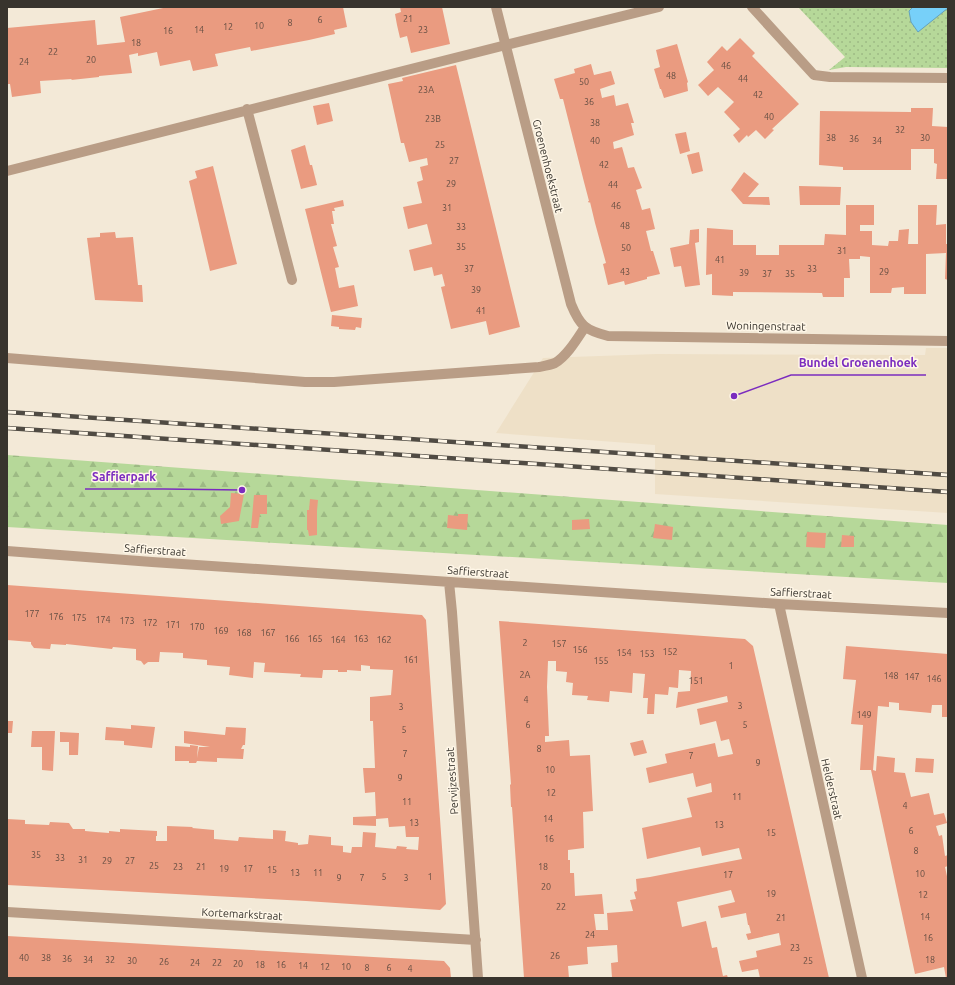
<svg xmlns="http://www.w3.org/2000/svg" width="955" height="985" font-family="Ubuntu,sans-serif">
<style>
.built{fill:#eee0c7}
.grass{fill:url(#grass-dots)}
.forest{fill:url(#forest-firs)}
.water{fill:#77d0f9;stroke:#64a1bc}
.building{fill:#ea9b80;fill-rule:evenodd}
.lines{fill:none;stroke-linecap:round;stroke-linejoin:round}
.lane{stroke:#b99d86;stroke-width:10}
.street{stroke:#b99d86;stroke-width:10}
.rail-casing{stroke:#504b43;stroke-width:4.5}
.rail{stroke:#fff7e8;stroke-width:3;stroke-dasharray:9;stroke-linecap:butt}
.labels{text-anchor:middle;stroke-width:3;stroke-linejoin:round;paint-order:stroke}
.number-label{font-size:9px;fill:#644e42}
.street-label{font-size:11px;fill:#38342d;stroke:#fff7e8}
.leader{fill:none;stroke:#7b2cbf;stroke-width:1.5}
.callout-dot{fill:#7b2cbf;stroke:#fff7e8;stroke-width:1.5}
.callout-label{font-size:12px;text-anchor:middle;font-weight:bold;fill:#7b2cbf;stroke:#fff7e8;stroke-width:3;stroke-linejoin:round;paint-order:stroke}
</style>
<defs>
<pattern id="grass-dots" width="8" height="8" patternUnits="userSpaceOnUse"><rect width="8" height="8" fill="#b6d899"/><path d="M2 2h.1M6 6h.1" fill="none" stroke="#9dba84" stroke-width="1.8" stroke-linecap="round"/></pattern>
<pattern id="forest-firs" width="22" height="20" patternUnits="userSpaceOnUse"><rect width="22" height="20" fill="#b6d899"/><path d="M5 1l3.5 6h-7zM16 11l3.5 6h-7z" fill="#9dba84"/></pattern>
</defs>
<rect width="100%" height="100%" fill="#f3e9d7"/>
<path class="built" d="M926,348H948V513L655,494V445L496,433L543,358L657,354L925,355Z"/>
<path class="grass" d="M798,7H948V68L846,67L829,70L845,57Z"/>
<path class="forest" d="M7,455L948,525V583L7,527Z"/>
<path class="water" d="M913,7H948V8L918,32L911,22L909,11Z"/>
<path class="building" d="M168,7H343L347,27L334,30L335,34L309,40L251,51L250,47L215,54L218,66L193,71L190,60L160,66L157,52L138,56V53L129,55L132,73L99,76V77L71,80L72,79L40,81L41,93L12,97L10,84H7V28L95,20L97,45L125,42L120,17Z
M400,7H442L450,44L411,53L407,36L400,38L397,25L395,14L401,12Z
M740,38L755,53L752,56L799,104L772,129L774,130L765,139L756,130L748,137L747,135L739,143L733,135L740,129L724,112L734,102L718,87L708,96L698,85L714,70L707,62L722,46L727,51Z
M677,44L688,82L687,83L688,91L664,98L661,89H660L654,69L660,67L656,50Z
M591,64L594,75L611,71L615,84L600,89L602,98L614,95L616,106L628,103L634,123H631L634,135L613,142L614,149L622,147L628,168L634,167L642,188L636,190L642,210L650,208L655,229L646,231L651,251H653L660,274L647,277V279L625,285L624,281L608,285L603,264L606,263L595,223L590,202L589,203L588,201H589L584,182L563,99H560L554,79L575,73L574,69Z
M456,65L520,327L489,335L486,321L451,329L441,287L445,286L442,274L434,276L432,267L414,271L409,250L432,244L427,224L408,229L403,207L422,203L417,182L423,180L420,167L428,165L427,158L409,162L404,143H401L388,84L403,81L402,78Z
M329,103L333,121L317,125L313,106Z
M911,108H933L932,126L948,127V179H936L937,164L934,163V149H911V170H843V167L819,165L820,111L911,112Z
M686,132L690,151L680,154L675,134Z
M305,145L310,165H312L317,185L301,189L291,150Z
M699,152L703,171L692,174L687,155Z
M213,166L237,264L210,271L189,181L197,178L195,171Z
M744,172L759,184L748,197H769L770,205L743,204L731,190Z
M799,186L841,187L840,205H800Z
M343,200L344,206L334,208L335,211H332L334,224H331L337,246L333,247L339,267L335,268L339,288L354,285L358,306L331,312L305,209Z
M846,205H874V225H860V231H872V245L888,246L889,241H898L899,230L909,229L908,244H918V205H937L936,225L946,224V244H948V280L945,279L946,253L926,254V294H904V287L892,288L891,293H870V257L860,256V259H849L850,278H844V297H823L822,293L733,292V296L712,295V274L706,275L707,228L733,230V245H756V255H779V245H824L825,234L846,235Z
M699,229V242L695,243L700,285L685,287L681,266L674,267L670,248L689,244L690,230Z
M115,232L116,238L133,237L138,285H142L143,302L95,300L87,238L100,237V233Z
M332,315L362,318L361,328L356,327L355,330L339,329V327L331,326Z
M231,493L244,494L239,521L221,524L220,516L230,507Z
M254,495H267V514H260L258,528H251Z
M310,499L318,500L317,511V535L309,536L308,530H307V510H309Z
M458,514H468L467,530L447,528L448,515L458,516Z
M589,519L590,529L572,530V520Z
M655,524L673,527L672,540L653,538Z
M807,532L826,533L825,548L806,547Z
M842,535L854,536V547H841Z
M7,585L422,615L426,620L446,904L440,910L306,901L7,885V819L25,820V824L49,825L50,822L69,823L73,829H85V831L96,832L109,833V831L120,832V829L157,831V836H156V841H167V826L193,827L192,828L214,830V839L238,841L239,837L273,839V830L286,831L285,841L298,843V845L308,844L309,835L331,837V845L343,846V852L351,853L352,847H362L363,832L376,833L375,847L396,849L397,846L407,847L406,849L418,850L419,837H406L405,826L389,827L388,818L376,819V826L353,825V817L376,816L375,792L365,793L363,768H375L373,721H370V697L391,695L393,670L370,669V666L361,665V671L347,670V672H338V670H323L322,678L300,677L301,674L264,672L265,663L254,662L253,678L229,675L230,667L207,665V660L183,658V653L160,652L159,662H148L144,665L141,661L136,660V649L113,647L112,649L66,644V645L51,644L50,649L34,648L31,644V642L7,640Z
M499,621L745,639L753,646L829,978H760L758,969L742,972L739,961L757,957L756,951L781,945L779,933L748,940L746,934L751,933L749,925H748L746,913L721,918L718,906L735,902L731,890L677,902L682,927L706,921L712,948L717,947L723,976L727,975L728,978H612L611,963L618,962L617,945L587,947L588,964L568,966L569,978H524L512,807H511L510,785L511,784ZM548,661H556V671L567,672L566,682L573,683L572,695L588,696L587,700L609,702L610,691L632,693L633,673L645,674L643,698H648L647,714H654L655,694L668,695L669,687L678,688L679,670L691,671L690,691L678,692L676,708L727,696L728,702L697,709L700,725L716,721L721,741L729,739L733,754L718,757L715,743L665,754L667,763L646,768L649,783L693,773L696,787L711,783L712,792L687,798L692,817L642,828L647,859L700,847L702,856L739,848L742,859L650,877L636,879L637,891L634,892L636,899L630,900L633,911L607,913L608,930H596L594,914H604L602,894L575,896L574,873H570V860H568V850L584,848L583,812L593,811L590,755L570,756L569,740L545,742V736H549L547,687Z
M846,646L948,654V717H942V705H932L931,713L899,710V703L889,702V707L878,706L873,770L876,771L877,756L895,758L894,772L905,773L911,797L929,793L934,815L944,813L947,823L936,826L939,836L942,835L945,856L948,855V866L945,867L948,881V978H946L944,967L915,974L871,770H860L863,725L851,724L856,680L843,679Z
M7,721H13L12,733H7Z
M131,725L155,727L152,748L124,745V741L105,740L106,727L131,729Z
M226,727L246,728L245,745H243L241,749H244L243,759L217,758V762L197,761L196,763H189V761H175V746L190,747V745L198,746L197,758L199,747H210L184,743V731L225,735Z
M32,731H55L53,771L42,770V747H31Z
M60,732L79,733L78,755H69V742H60Z
M643,740L647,753L634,756L630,743Z
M916,758L934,759L933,773L915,772Z
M7,936L444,961L450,968L451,978H7Z"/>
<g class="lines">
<path class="lane" d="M247,109L292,280
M7,171L506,45
M7,358L305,382H334L539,367C544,366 550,365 555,363C567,356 577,339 585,327"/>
<path class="street" d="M496,7L571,304C580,326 585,330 608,336L948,341
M752,7L814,75L830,77L948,78
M506,45L659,7
M7,551L152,562L779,604L948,613
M449,582L452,612L478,978
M779,604L862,978
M7,912L476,940"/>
<defs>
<path id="rail" d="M7,412L948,475
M7,428L948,492"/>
</defs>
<use href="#rail" class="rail-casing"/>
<use href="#rail" class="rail"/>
</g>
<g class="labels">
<g class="number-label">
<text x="408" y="22">21</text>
<text x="320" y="23">6</text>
<text x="290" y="26">8</text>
<text x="259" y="29">10</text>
<text x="228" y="30">12</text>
<text x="199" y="33">14</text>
<text x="423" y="33">23</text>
<text x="168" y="34">16</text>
<text x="136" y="46">18</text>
<text x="53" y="55">22</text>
<text x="91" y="63">20</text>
<text x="24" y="65">24</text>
<text x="726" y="69">46</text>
<text x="671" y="79">48</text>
<text x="743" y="82">44</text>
<text x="584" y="85">50</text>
<text x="426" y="93">23A</text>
<text x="758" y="98">42</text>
<text x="589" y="105">36</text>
<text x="769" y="120">40</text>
<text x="433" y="122">23B</text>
<text x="595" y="126">38</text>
<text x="900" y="133">32</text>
<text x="831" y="141">38</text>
<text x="925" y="141">30</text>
<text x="854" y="142">36</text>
<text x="595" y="144">40</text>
<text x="877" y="144">34</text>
<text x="440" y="148">25</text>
<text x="454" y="164">27</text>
<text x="604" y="168">42</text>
<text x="451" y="187">29</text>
<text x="613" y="188">44</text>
<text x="616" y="209">46</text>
<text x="447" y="211">31</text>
<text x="625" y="229">48</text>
<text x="461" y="230">33</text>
<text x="461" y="250">35</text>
<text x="626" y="251">50</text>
<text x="842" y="254">31</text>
<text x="720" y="263">41</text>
<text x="469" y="272">37</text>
<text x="812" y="272">33</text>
<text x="625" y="275">43</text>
<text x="884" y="275">29</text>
<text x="744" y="276">39</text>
<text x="767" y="277">37</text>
<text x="790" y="277">35</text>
<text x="476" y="293">39</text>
<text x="481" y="314">41</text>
<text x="32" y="617">177</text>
<text x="56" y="620">176</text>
<text x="79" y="621">175</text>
<text x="103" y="623">174</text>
<text x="127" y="624">173</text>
<text x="150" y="626">172</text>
<text x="173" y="628">171</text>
<text x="197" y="630">170</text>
<text x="221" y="634">169</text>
<text x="244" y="636">168</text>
<text x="268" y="636">167</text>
<text x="292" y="642">166</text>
<text x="315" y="642">165</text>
<text x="361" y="642">163</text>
<text x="338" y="643">164</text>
<text x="384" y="643">162</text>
<text x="525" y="646">2</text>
<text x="559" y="647">157</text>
<text x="580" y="653">156</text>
<text x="670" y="655">152</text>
<text x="624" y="656">154</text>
<text x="647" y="657">153</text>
<text x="411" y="663">161</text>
<text x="601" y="664">155</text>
<text x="731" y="669">1</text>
<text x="525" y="678">2A</text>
<text x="891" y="679">148</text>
<text x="912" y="680">147</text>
<text x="934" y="682">146</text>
<text x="696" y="684">151</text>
<text x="526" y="703">4</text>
<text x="740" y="709">3</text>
<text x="401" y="710">3</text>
<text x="864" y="718">149</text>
<text x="528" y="728">6</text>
<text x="745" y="728">5</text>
<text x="404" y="733">5</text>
<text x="539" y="752">8</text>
<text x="405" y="757">7</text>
<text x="691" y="759">7</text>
<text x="758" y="766">9</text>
<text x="550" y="773">10</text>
<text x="400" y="781">9</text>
<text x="551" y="796">12</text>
<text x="737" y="800">11</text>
<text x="407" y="805">11</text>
<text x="905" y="809">4</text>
<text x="548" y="822">14</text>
<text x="414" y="826">13</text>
<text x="719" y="828">13</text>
<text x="911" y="834">6</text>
<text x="771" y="836">15</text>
<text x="549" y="842">16</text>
<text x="916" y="854">8</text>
<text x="36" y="858">35</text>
<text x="60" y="861">33</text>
<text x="83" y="863">31</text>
<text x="107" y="864">29</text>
<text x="130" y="864">27</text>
<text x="154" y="869">25</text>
<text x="178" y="870">23</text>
<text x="201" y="870">21</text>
<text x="543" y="870">18</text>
<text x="224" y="872">19</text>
<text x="248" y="872">17</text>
<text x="272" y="873">15</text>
<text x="295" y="876">13</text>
<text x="318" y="876">11</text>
<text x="920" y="877">10</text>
<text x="728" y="878">17</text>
<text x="384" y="880">5</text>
<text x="430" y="880">1</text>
<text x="339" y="881">9</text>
<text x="362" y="881">7</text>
<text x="406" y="881">3</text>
<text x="546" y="890">20</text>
<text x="771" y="897">19</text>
<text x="923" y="898">12</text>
<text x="561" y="910">22</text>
<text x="925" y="920">14</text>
<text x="781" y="921">21</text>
<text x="590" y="938">24</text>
<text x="928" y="941">16</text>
<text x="795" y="951">23</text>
<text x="555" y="959">26</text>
<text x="24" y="961">40</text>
<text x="46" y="961">38</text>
<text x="67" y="962">36</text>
<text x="88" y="963">34</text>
<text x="110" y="963">32</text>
<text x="930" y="963">18</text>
<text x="132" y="964">30</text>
<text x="808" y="964">25</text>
<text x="164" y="965">26</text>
<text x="195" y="966">24</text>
<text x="217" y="966">22</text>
<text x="238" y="967">20</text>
<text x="260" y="968">18</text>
<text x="281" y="968">16</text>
<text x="303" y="969">14</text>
<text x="325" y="970">12</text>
<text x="346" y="970">10</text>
<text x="367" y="971">8</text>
<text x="389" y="971">6</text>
<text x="410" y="972">4</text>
</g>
<g class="street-label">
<text transform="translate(548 166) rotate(76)" y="4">Groenenhoekstraat</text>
<text transform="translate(766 326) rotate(1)" y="4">Woningenstraat</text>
<text transform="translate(155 550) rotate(4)" y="4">Saffierstraat</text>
<text transform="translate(478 572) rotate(4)" y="4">Saffierstraat</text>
<text transform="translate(801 593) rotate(3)" y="4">Saffierstraat</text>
<text transform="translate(452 781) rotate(-94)" y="4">Pervijzestraat</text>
<text transform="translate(832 789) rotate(77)" y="4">Helderstraat</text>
<text transform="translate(242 914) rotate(3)" y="4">Kortemarkstraat</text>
</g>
</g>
<path class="leader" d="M734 396L791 375H926M242 490L164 489H85"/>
<g class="callout-dot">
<circle cx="734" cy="396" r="4"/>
<circle cx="242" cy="490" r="4"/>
</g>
<g class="callout-label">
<text x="858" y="367">Bundel Groenenhoek</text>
<text x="124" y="481">Saffierpark</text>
</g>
<rect width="955" height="985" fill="none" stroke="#38342d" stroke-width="16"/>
</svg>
